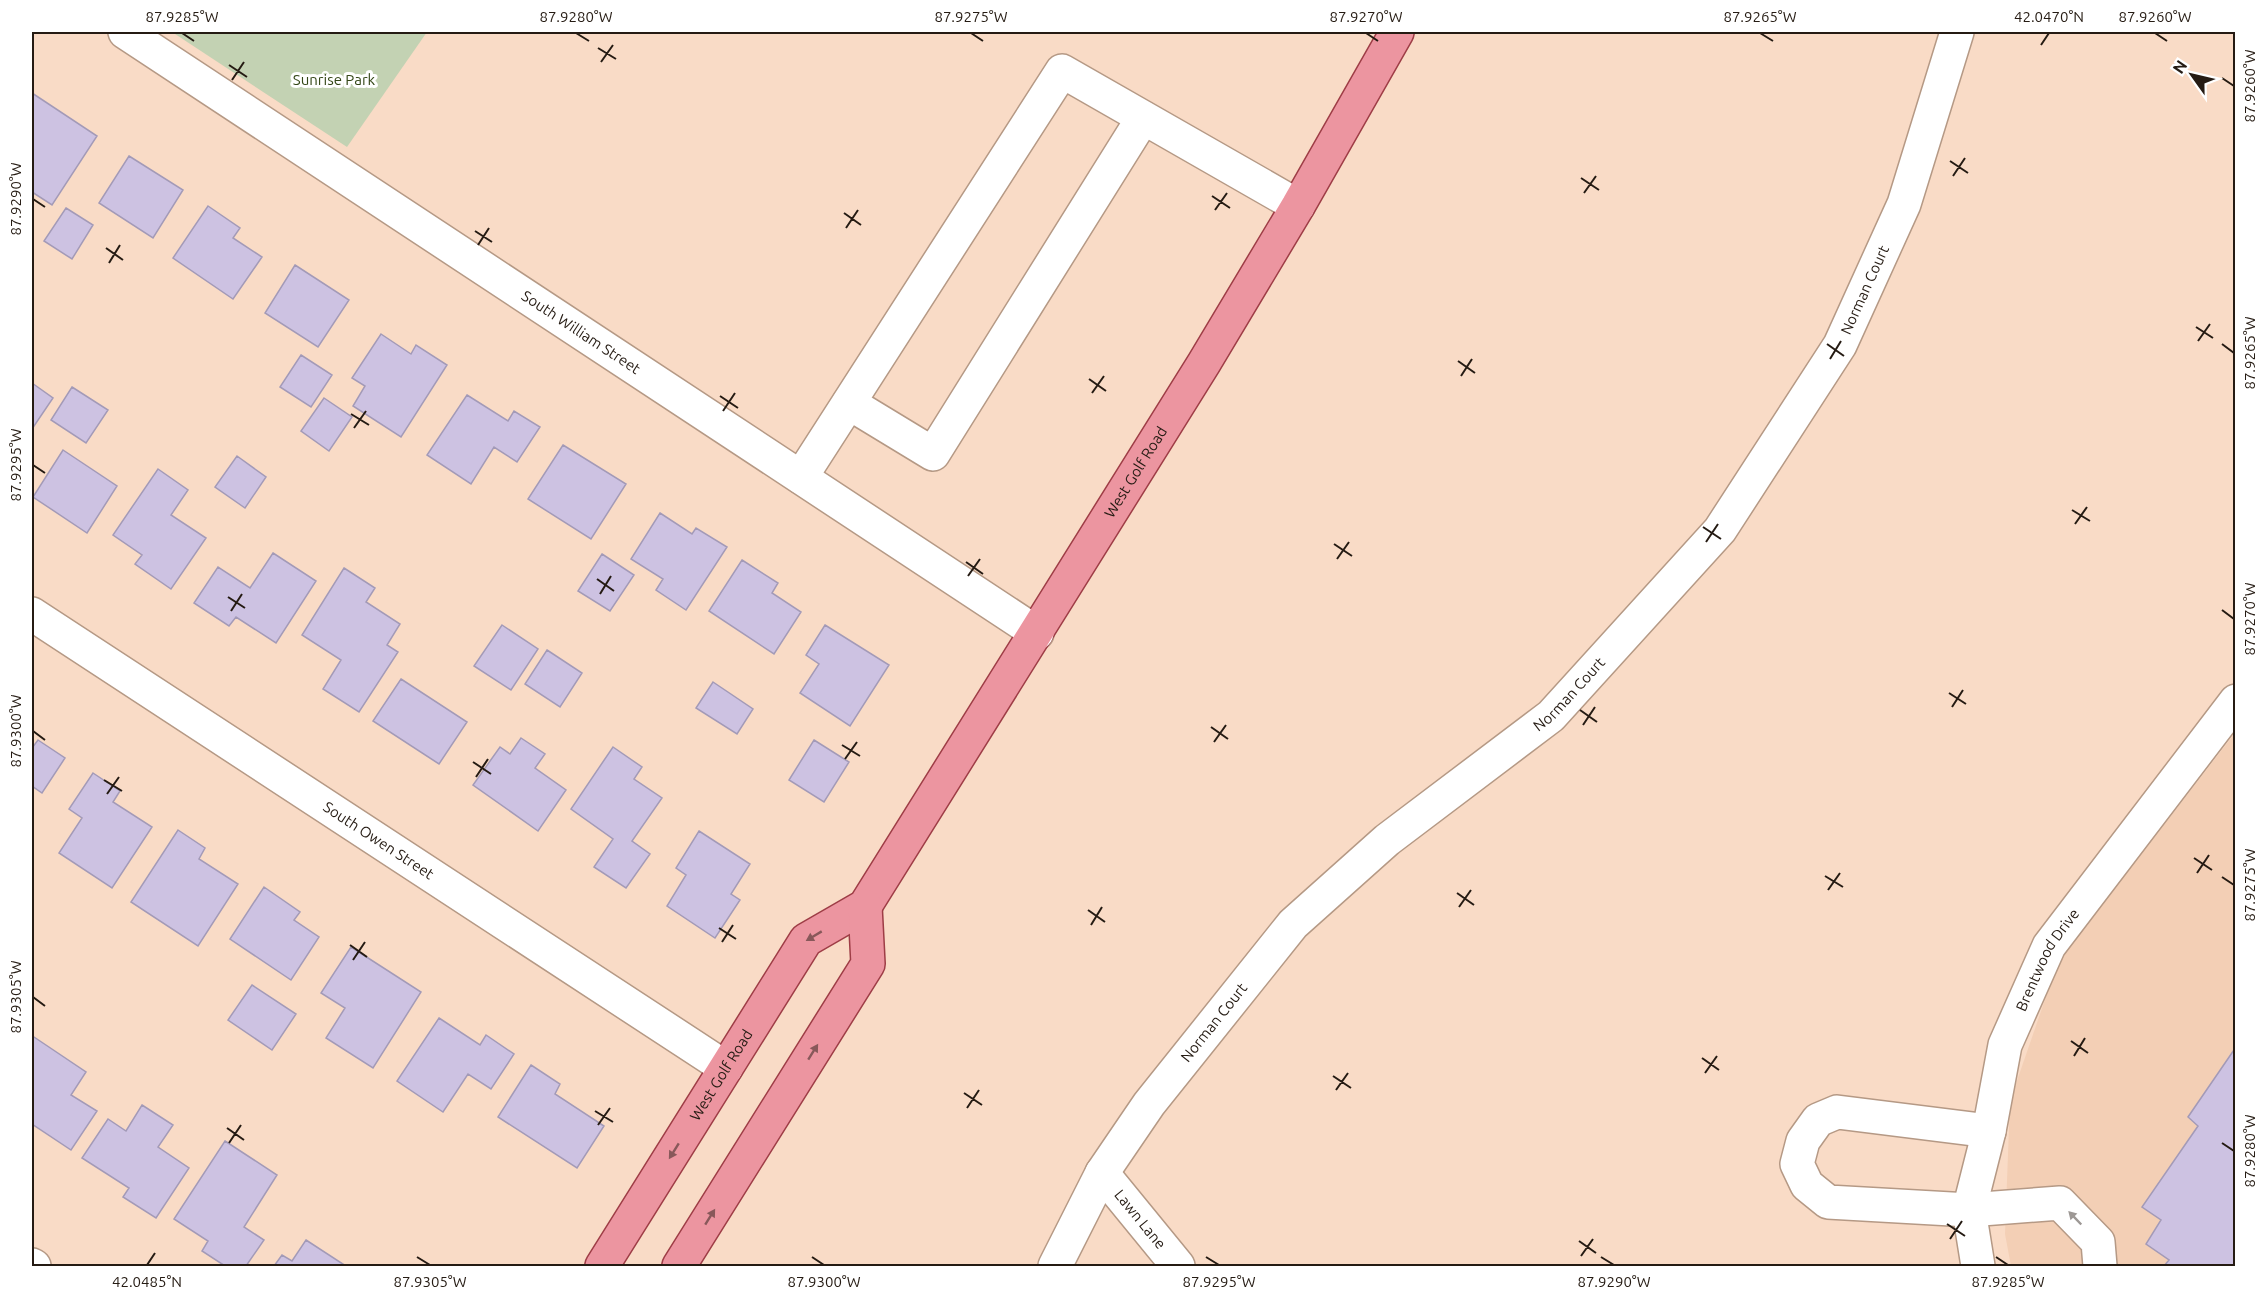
<svg xmlns="http://www.w3.org/2000/svg" width="2267" height="1298" font-family="Ubuntu,sans-serif">
<style>
.built{fill:#f3cfb5}
.green{fill:#c3d2b3}
.building{fill:#cdc2e2;stroke:#a39ab7;stroke-width:1.5}
.lines{fill:none;stroke-linecap:round;stroke-linejoin:round}
.minor-casing{stroke:#b59985;stroke-width:36}
.major-casing{stroke:#9e3d46;stroke-width:36}
.minor{stroke:#fff;stroke-width:33}
.major{stroke:#ec95a0;stroke-width:33}
.oneway{fill:#88585a}
.oneway2{fill:#9d9895}
.ticks{fill:none;stroke:#251b13;stroke-width:2}
.labels{text-anchor:middle;stroke-width:6;stroke-linejoin:round;paint-order:stroke}
.park-label{font-size:15px;fill:#334616;stroke:#fff}
.street-label{font-size:15px;fill:#251b13;stroke:#fff}
.neatline{fill:none;stroke:#251b13;stroke-width:2}
.ticks-label{font-size:15px;text-anchor:middle;fill:#251b13}
</style>
<rect width="100%" height="100%" fill="#f9dbc6"/>
<path class="built" d="M2235,733V1266H2011L2005,1234L2010,1101L2058,962Z"/>
<path class="green" d="M172,32H427L347,147Z"/>
<path class="building" d="M32,93L97,136L52,205L32,192Z
M129,156L183,190L153,238L99,203Z
M208,206L240,228L233,238L262,257L233,299L173,258Z
M66,208L93,225L72,259L44,241Z
M295,265L349,300L318,347L265,313Z
M381,334L411,354L416,345L447,365L401,437L353,406L365,386L352,378Z
M301,355L332,375L311,407L280,387Z
M32,383L53,398L32,429Z
M72,387L108,410L86,443L51,420Z
M467,395L508,421L514,411L540,427L517,462L494,447L471,484L427,455Z
M324,398L352,417L329,451L301,431Z
M563,445L626,484L591,539L528,499Z
M63,450L117,486L87,533L33,497Z
M237,456L266,477L245,508L215,487Z
M158,469L188,490L171,515L206,538L171,589L135,564L142,555L113,535Z
M660,513L692,534L696,528L727,547L686,610L656,590L663,579L631,559Z
M273,553L316,581L276,643L236,617L229,626L194,603L218,567L250,588Z
M602,554L634,575L610,611L578,591Z
M742,560L778,583L772,593L801,612L774,654L709,611Z
M344,568L375,588L366,602L400,624L387,645L398,652L359,712L323,689L341,660L302,635Z
M502,625L538,649L511,690L474,666Z
M825,625L889,665L850,726L800,693L819,664L806,655Z
M547,650L582,673L560,707L525,684Z
M401,679L467,722L439,764L373,721Z
M713,682L753,709L737,734L696,708Z
M521,738L545,754L535,768L566,790L538,831L473,785L500,747L510,754Z
M38,740L65,758L42,793L32,786V748Z
M814,740L849,762L824,802L789,780Z
M613,747L642,767L634,779L662,798L632,841L650,854L626,888L594,867L613,839L571,809Z
M93,773L120,791L113,802L152,827L112,888L59,853L82,818L69,809Z
M178,830L205,848L199,859L238,884L198,946L131,902Z
M699,831L750,864L731,894L740,900L715,938L667,906L686,875L676,868Z
M264,887L300,912L294,920L319,937L291,980L230,939Z
M351,947L421,992L373,1068L326,1038L345,1008L321,993Z
M252,985L296,1014L272,1050L228,1020Z
M439,1018L480,1045L486,1035L514,1054L491,1089L468,1074L443,1112L397,1081Z
M34,1037L86,1072L71,1095L97,1111L71,1150L32,1124V1041Z
M2236,1047V1266H2164L2169,1260L2146,1244L2161,1220L2142,1207L2198,1126L2188,1117Z
M531,1065L560,1084L555,1094L604,1126L577,1168L498,1117Z
M142,1105L173,1125L158,1147L189,1168L156,1218L123,1197L129,1188L82,1158L108,1119L126,1131Z
M225,1141L277,1175L244,1227L264,1240L246,1266H225L202,1251L208,1241L174,1219Z
M306,1240L346,1266H274L282,1255L292,1261Z"/>
<g class="lines">
<defs>
<g id="minor">
<path id="s1" d="M125,32L1037,633"/>
<path d="M849,403L933,454L1143,118"/>
<path d="M801,477L1062,71L1298,206"/>
<path id="s2" d="M32,614L726,1068"/>
<path d="M1989,1131L1837,1112L1818,1120L1803,1141L1797,1164L1807,1185L1828,1202L1969,1210L2060,1203L2098,1242L2100,1266"/>
<path id="s3" d="M1102,1173L1178,1266"/>
<path d="M32,1265L34,1266"/>
<path id="s4" d="M1055,1266L1102,1173L1149,1104L1293,924L1387,840L1551,716L1720,530L1840,345L1904,204L1957,32"/>
<path id="s5" d="M1978,1266L1969,1210L1989,1131L2005,1045L2049,946L2236,701"/>
</g>
<g id="major">
<path id="s6" d="M602,1266L806,940L865,906L1204,363L1298,206L1397,32"/>
<path d="M679,1266L868,964L865,906"/>
</g>
</defs>
<use href="#minor" class="minor-casing"/>
<use href="#major" class="major-casing"/>
<use href="#minor" class="minor"/>
<use href="#major" class="major"/>
</g>
<defs><path id="oneway-solid" d="M-6-.8H1V-3.2L6.5 0L1 3.2V.8H-6Z" transform="scale(1.5)"/></defs>
<g class="oneway">
<use href="#oneway-solid" transform="translate(814 936) rotate(149)"/>
<use href="#oneway-solid" transform="translate(813 1052) rotate(-58)"/>
<use href="#oneway-solid" transform="translate(674 1151) rotate(122)"/>
<use href="#oneway-solid" transform="translate(710 1217) rotate(-58)"/>
</g>
<use class="oneway2" href="#oneway-solid" transform="translate(2075 1218) rotate(-134)"/>
<path class="ticks" d="M182,33L194,41M576,33L589,41M971,33L983,41M1366,33L1378,41M1760,33L1773,41M2155,33L2167,41M2041,45L2049,33M598,48L616,59M601,62L613,45M229,65L247,77M2222,78L2234,86M232,80L244,62M1950,161L1968,173M1953,176L1965,158M1581,178L1599,190M1584,193L1596,176M1212,196L1230,208M33,199L45,207M1215,210L1227,193M844,213L861,225M846,228L858,210M475,231L492,242M478,245L489,228M106,248L123,260M109,263L120,245M2196,327L2213,338M2198,341L2210,324M1827,344L1844,356M2222,344L2234,353M1830,359L1841,341M1458,361L1475,373M1461,376L1472,359M1089,379L1106,391M1092,393L1104,376M720,396L738,408M723,411L735,393M351,414L369,425M354,428L366,411M33,465L45,473M2072,510L2090,521M2075,524L2087,507M1703,527L1721,539M1706,542L1718,524M1334,544L1352,556M1337,559L1349,542M966,562L983,574M968,576L980,559M597,579L614,591M600,594L611,576M228,597L245,608M2222,610L2234,619M231,611L242,594M1949,693L1966,704M1952,707L1963,690M1580,710L1597,722M1583,725L1595,707M1211,727L1228,739M33,731L45,740M1214,742L1226,725M842,745L860,756M845,759L857,742M473,762L491,774M476,777L488,759M104,780L122,791M107,794L119,777M2194,858L2212,870M2197,873L2209,855M1825,876L1843,887M2222,877L2234,885M1828,890L1840,873M1457,893L1474,905M1459,907L1471,890M1088,910L1105,922M1091,925L1102,907M719,928L736,939M722,942L733,925M350,945L367,957M353,960L365,942M33,997L45,1006M2071,1041L2088,1053M2074,1056L2085,1038M1702,1058L1719,1070M1705,1073L1717,1056M1333,1076L1351,1088M1336,1090L1348,1073M964,1093L982,1105M967,1108L979,1090M595,1111L613,1122M598,1125L610,1108M227,1128L244,1140M229,1143L241,1125M2222,1143L2234,1151M1947,1224L1965,1236M1950,1239L1962,1221M1579,1241L1596,1253M1581,1256L1593,1239M417,1257L430,1265M812,1257L824,1265M1206,1257L1219,1265M1601,1257L1614,1265M1996,1257L2008,1265M147,1265L155,1253"/>
<g class="labels">
<g class="park-label">
<text x="334" y="85">Sunrise Park</text>
</g>
<g class="street-label">
<text dy="5" stroke="none"><textPath href="#s4" startOffset="1282">Norman Court</textPath></text>
<text dy="5" stroke="none"><textPath href="#s1" startOffset="546">South William Street</textPath></text>
<text dy="5" stroke="none"><textPath href="#s6" startOffset="964">West Golf Road</textPath></text>
<text dy="5" stroke="none"><textPath href="#s4" startOffset="778">Norman Court</textPath></text>
<text dy="5" stroke="none"><textPath href="#s2" startOffset="414">South Owen Street</textPath></text>
<text dy="5" stroke="none"><textPath href="#s5" startOffset="321">Brentwood Drive</textPath></text>
<text dy="5" stroke="none"><textPath href="#s4" startOffset="292">Norman Court</textPath></text>
<text dy="5" stroke="none"><textPath href="#s6" startOffset="225">West Golf Road</textPath></text>
<text dy="5" stroke="none"><textPath href="#s3" startOffset="60">Lawn Lane</textPath></text>
</g>
</g>
<rect width="2267" height="1298" fill="none" stroke="#ffffff" stroke-width="66"/>
<g transform="translate(2192 75) rotate(304)" stroke="#ffffff" stroke-width="4.5" paint-order="stroke">
<path d="M0-4.5L10 22L0 15L-10 22Z" fill="#251b13"/>
<text y="-9" font-size="16" font-weight="bold" text-anchor="middle" fill="#251b13">N</text>
</g>
<rect x="33" y="33" width="2201" height="1232" class="neatline"/>
<g class="ticks-label">
<text x="182" y="22">87.9285°W</text>
<text x="576" y="22">87.9280°W</text>
<text x="971" y="22">87.9275°W</text>
<text x="1366" y="22">87.9270°W</text>
<text x="1760" y="22">87.9265°W</text>
<text x="2049" y="22">42.0470°N</text>
<text x="2155" y="22">87.9260°W</text>
<text transform="translate(2250 86) rotate(-90)" y="5">87.9260°W</text>
<text transform="translate(16 199) rotate(-90)" y="5">87.9290°W</text>
<text transform="translate(2250 353) rotate(-90)" y="5">87.9265°W</text>
<text transform="translate(16 465) rotate(-90)" y="5">87.9295°W</text>
<text transform="translate(2250 619) rotate(-90)" y="5">87.9270°W</text>
<text transform="translate(16 731) rotate(-90)" y="5">87.9300°W</text>
<text transform="translate(2250 885) rotate(-90)" y="5">87.9275°W</text>
<text transform="translate(16 997) rotate(-90)" y="5">87.9305°W</text>
<text transform="translate(2250 1151) rotate(-90)" y="5">87.9280°W</text>
<text x="147" y="1287">42.0485°N</text>
<text x="430" y="1287">87.9305°W</text>
<text x="824" y="1287">87.9300°W</text>
<text x="1219" y="1287">87.9295°W</text>
<text x="1614" y="1287">87.9290°W</text>
<text x="2008" y="1287">87.9285°W</text>
</g>
</svg>
